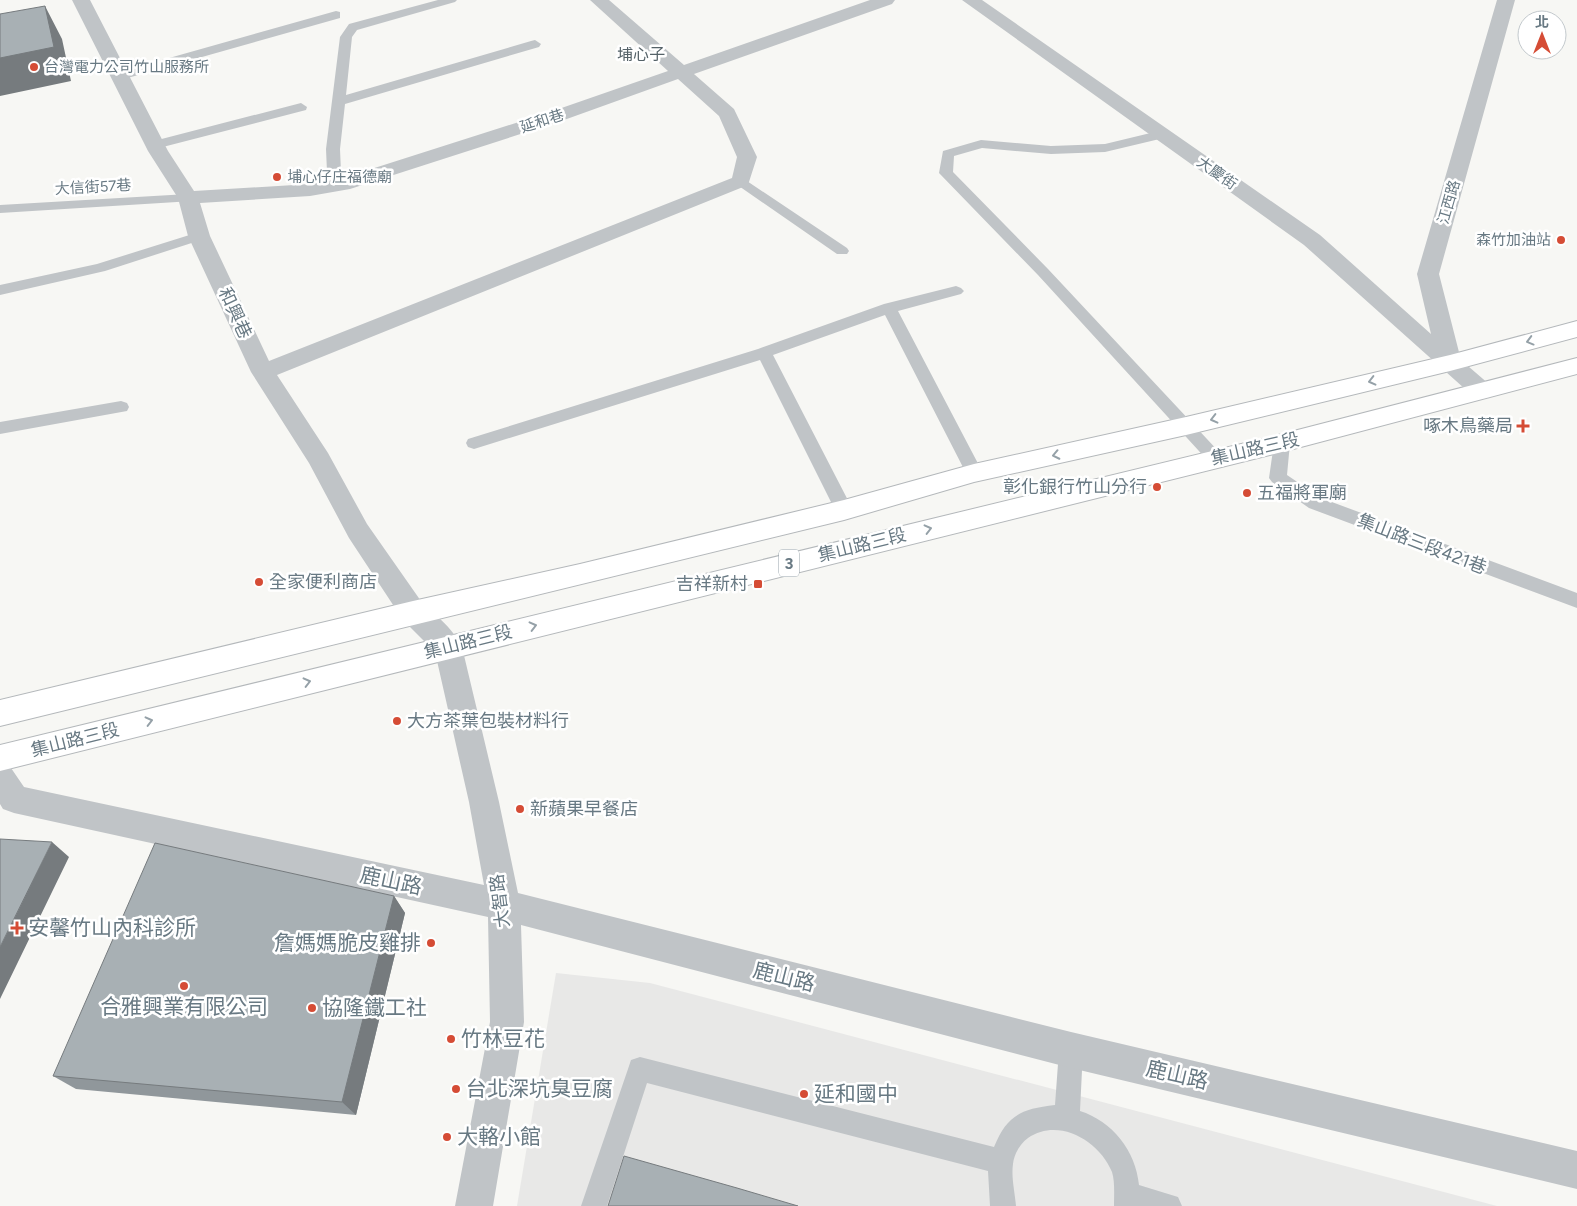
<svg xmlns="http://www.w3.org/2000/svg" width="1577" height="1206" font-family="Figtree,'Noto Sans TC',sans-serif">
<style>
.built{fill:#e8e8e7}
.lines{fill:none;stroke-linecap:round;stroke-linejoin:round}
.primary-casing{stroke:#b4b8bb;stroke-width:2}
.service{fill:#c0c4c7;fill-rule:evenodd}
.minor{fill:#c0c4c7;fill-rule:evenodd}
.tertiary{fill:#c0c4c7;fill-rule:evenodd}
.primary{fill:#fff;fill-rule:evenodd}
.wall{fill:#90979b}
.shaded-wall{fill:#767b7e}
.building{fill:#a8b0b4;stroke:#767b7e}
.oneway{stroke:#95a1a8}
.poi-dot{fill:#d54c35;stroke:#fff;stroke-width:2}
.labels{text-anchor:middle;stroke-width:5;stroke-linejoin:round;paint-order:stroke}
.far-poi-label{font-size:15px;fill:#687983;stroke:#fff;text-anchor:start}
.far-street-label{font-size:15px;fill:#687983;stroke:#fff}
.far-quarter-label{font-size:16px;fill:#556268;stroke:#fff}
.shield{fill:#fff;stroke:#95a1a8;stroke-width:1}
.shield-label{font-size:16px;font-weight:bold;fill:#687983}
.street-label{font-size:18px;fill:#687983;stroke:#fff}
.poi-label{font-size:18px;fill:#687983;stroke:#fff;text-anchor:start}
.near-street-label{font-size:21px;fill:#687983;stroke:#fff}
.near-poi-label{font-size:21px;fill:#687983;stroke:#fff;text-anchor:start}
</style>
<rect width="100%" height="100%" fill="#f7f7f4"/>
<path class="built" d="M556,973L650,983L1497,1206H517Z"/>
<g class="lines">
<defs>
<path id="primary" d="M1577,321V337L1450,371L1186,435L974,482L844,520L0,726V700L413,601L580,564L844,500L974,464L1186,417L1450,355Z
M1577,358V374L1282,452L0,771V745L1282,434Z"/>
</defs>
<use href="#primary" class="primary-casing"/>
<path class="service" d="M438,0H457L455,2L357,30L352,37L346,95L531,41L535,40L541,44L539,47L345,104L340,149L341,172L350,185L343,189L338,188L327,172L326,149L340,37L349,24Z
M336,11L340,12V18L124,79H116L114,76L116,73Z
M301,103L307,107L306,110L155,149L148,145L150,142Z
M1163,130L1168,131L1170,134L1168,137L1105,152L1051,154L982,148L954,156L953,172L1048,269L1221,454L1224,458L1221,462L1215,464L1209,462L1038,275L939,173L943,151L981,140L1051,146L1105,144Z
M741,177L847,248L849,251L847,254H837L736,184L734,181Z
M188,194L195,198L193,201L0,213V205Z
M199,232L204,233L206,236L204,239L105,271L0,295V285L97,264Z
M956,286L961,288L964,291L961,294L898,311L983,473L980,477L974,479L968,477L885,315L773,355L853,510L850,515L844,517L838,515L835,510L760,360L474,449L468,447L466,443L468,439L758,349L884,304Z
M121,401L127,403L129,407L127,411L0,434V422Z
M1282,437L1288,439L1290,443L1287,475L1321,498L1577,593V608L1309,508L1272,482L1269,478L1274,443L1276,439Z
M1071,1038L1079,1042L1083,1050L1080,1111C1112,1121 1136,1151 1139,1185L1178,1197L1182,1206H1114C1114,1196 1115,1181 1112,1172C1099,1140 1058,1117 1028,1138C1020,1144 1014,1154 1013,1164C1011,1177 1015,1193 1016,1206H990L988,1171L647,1083L607,1206H581L628,1069L631,1060L640,1057L994,1147C1007,1115 1021,1109 1055,1105L1059,1050L1063,1042Z"/>
<path class="minor" d="M72,0H90L168,151L194,191L310,184L340,179L550,112L668,71L590,0H609L684,65L870,0H895L892,4L694,74L734,109L757,157L748,185L277,375L328,453L367,524L423,604L427,612L423,620L413,623L403,620L349,538L309,463L251,372L188,236L178,198L148,151ZM678,79L719,116L737,157L732,178L269,361L210,236L200,203L310,196L350,189L564,120Z
M962,0H982L1320,235L1431,334L1417,274L1497,0H1515L1439,274L1461,360L1490,385L1494,391L1490,397L1482,399L1474,397L1304,245Z"/>
<path class="tertiary" d="M413,601C431,607 454,630 462,647L499,802L518,893L1071,1032L1577,1151V1189L1071,1068L521,925L524,1022L493,1206H455L490,1022L488,917L14,813L3,809L0,804V764L11,768L24,787L484,885L469,802L435,652L403,620L399,612L403,604Z"/>
<use href="#primary" class="primary"/>
</g>
<path class="wall" d="M394,896L405,913L356,1115L76,1089L53,1076Z"/>
<path class="shaded-wall" d="M45,6L62,39L71,81L0,96V58Z
M52,842L69,857L0,999V947Z
M394,896L405,913L356,1115L342,1102Z"/>
<path class="building" d="M45,6L54,47L0,58V14Z
M0,839L52,842L0,947Z
M155,843L394,896L342,1102L53,1076Z
M624,1156L737,1188L798,1206H608Z"/>
<defs><path id="oneway-chevron" d="M-2-3.5L2.5 0L-2 3.5" fill="none" stroke-width="1.6" stroke-linecap="round" stroke-linejoin="round" transform="scale(1.25)"/></defs>
<g class="oneway">
<use href="#oneway-chevron" transform="translate(1530 341) rotate(165)"/>
<use href="#oneway-chevron" transform="translate(1372 381) rotate(166)"/>
<use href="#oneway-chevron" transform="translate(1214 419) rotate(166)"/>
<use href="#oneway-chevron" transform="translate(1056 455) rotate(168)"/>
<use href="#oneway-chevron" transform="translate(928 529) rotate(-14)"/>
<use href="#oneway-chevron" transform="translate(533 626) rotate(-14)"/>
<use href="#oneway-chevron" transform="translate(307 682) rotate(-14)"/>
<use href="#oneway-chevron" transform="translate(149 721) rotate(-14)"/>
</g>
<g class="poi-dot">
<circle cx="34" cy="67" r="5"/>
<circle cx="277" cy="177" r="5"/>
<circle cx="1561" cy="240" r="5"/>
<path d="M1520.5 418.5h5v5h5v5h-5v5h-5v-5h-5v-5h5z"/>
<circle cx="1157" cy="487" r="5"/>
<circle cx="1247" cy="493" r="5"/>
<circle cx="259" cy="582" r="5"/>
<rect x="753" y="579" width="10" height="10" rx="2.5"/>
<circle cx="397" cy="721" r="5"/>
<circle cx="520" cy="809" r="5"/>
<path d="M14.5 920.5h5v5h5v5h-5v5h-5v-5h-5v-5h5z"/>
<circle cx="431" cy="943" r="5"/>
<circle cx="184" cy="986" r="5"/>
<circle cx="312" cy="1008" r="5"/>
<circle cx="451" cy="1039" r="5"/>
<circle cx="456" cy="1089" r="5"/>
<circle cx="804" cy="1094" r="5"/>
<circle cx="447" cy="1137" r="5"/>
</g>
<g class="labels">
<g class="far-poi-label">
<text x="44" y="72">台灣電力公司竹山服務所</text>
<text x="287" y="182">埔心仔庄福德廟</text>
<text x="1551" y="245" text-anchor="end">森竹加油站</text>
</g>
<g class="far-street-label">
<text transform="translate(542 121) rotate(-18)" y="5">延和巷</text>
<text transform="translate(1217 173) rotate(35)" y="5">大慶街</text>
<text transform="translate(93 187) rotate(-3)" y="5">大信街57巷</text>
<text transform="translate(1449 202) rotate(-74)" y="5">江西路</text>
</g>
<g class="far-quarter-label">
<text x="641" y="60">埔心子</text>
</g>
<rect class="shield" x="779" y="549.5" width="20" height="27" rx="4"/>
<g class="shield-label">
<text x="789" y="569">3</text>
</g>
<g class="street-label">
<text transform="translate(235 313) rotate(65)" y="6">和興巷</text>
<text transform="translate(1255 449) rotate(-13)" y="6">集山路三段</text>
<text transform="translate(1422 544) rotate(21)" y="6">集山路三段421巷</text>
<text transform="translate(862 545) rotate(-14)" y="6">集山路三段</text>
<text transform="translate(468 642) rotate(-14)" y="6">集山路三段</text>
<text transform="translate(75 740) rotate(-14)" y="6">集山路三段</text>
<text transform="translate(500 901) rotate(-97)" y="6">大智路</text>
</g>
<g class="poi-label">
<text x="1513" y="432" text-anchor="end">啄木鳥藥局</text>
<text x="1147" y="493" text-anchor="end">彰化銀行竹山分行</text>
<text x="1257" y="499">五福將軍廟</text>
<text x="269" y="588">全家便利商店</text>
<text x="748" y="590" text-anchor="end">吉祥新村</text>
<text x="407" y="727">大方茶葉包裝材料行</text>
<text x="530" y="815">新蘋果早餐店</text>
</g>
<g class="near-street-label">
<text transform="translate(391 881) rotate(12)" y="7">鹿山路</text>
<text transform="translate(784 977) rotate(14)" y="7">鹿山路</text>
<text transform="translate(1177 1075) rotate(13)" y="7">鹿山路</text>
</g>
<g class="near-poi-label">
<text x="28" y="935">安馨竹山內科診所</text>
<text x="421" y="950" text-anchor="end">詹媽媽脆皮雞排</text>
<text x="184" y="1014" text-anchor="middle">合雅興業有限公司</text>
<text x="322" y="1015">協隆鐵工社</text>
<text x="461" y="1046">竹林豆花</text>
<text x="466" y="1096">台北深坑臭豆腐</text>
<text x="814" y="1101">延和國中</text>
<text x="457" y="1144">大輅小館</text>
</g>
</g>
<g transform="translate(1542 35)"><circle r="24" fill="#ffffff" stroke="#c3c9cd"/>
<path d="M0-4L9 19L0 12L-9 19Z" fill="#d54c35"/>
<text y="-8" font-size="14" font-weight="bold" text-anchor="middle" fill="#687983">北</text>
</g>
</svg>
